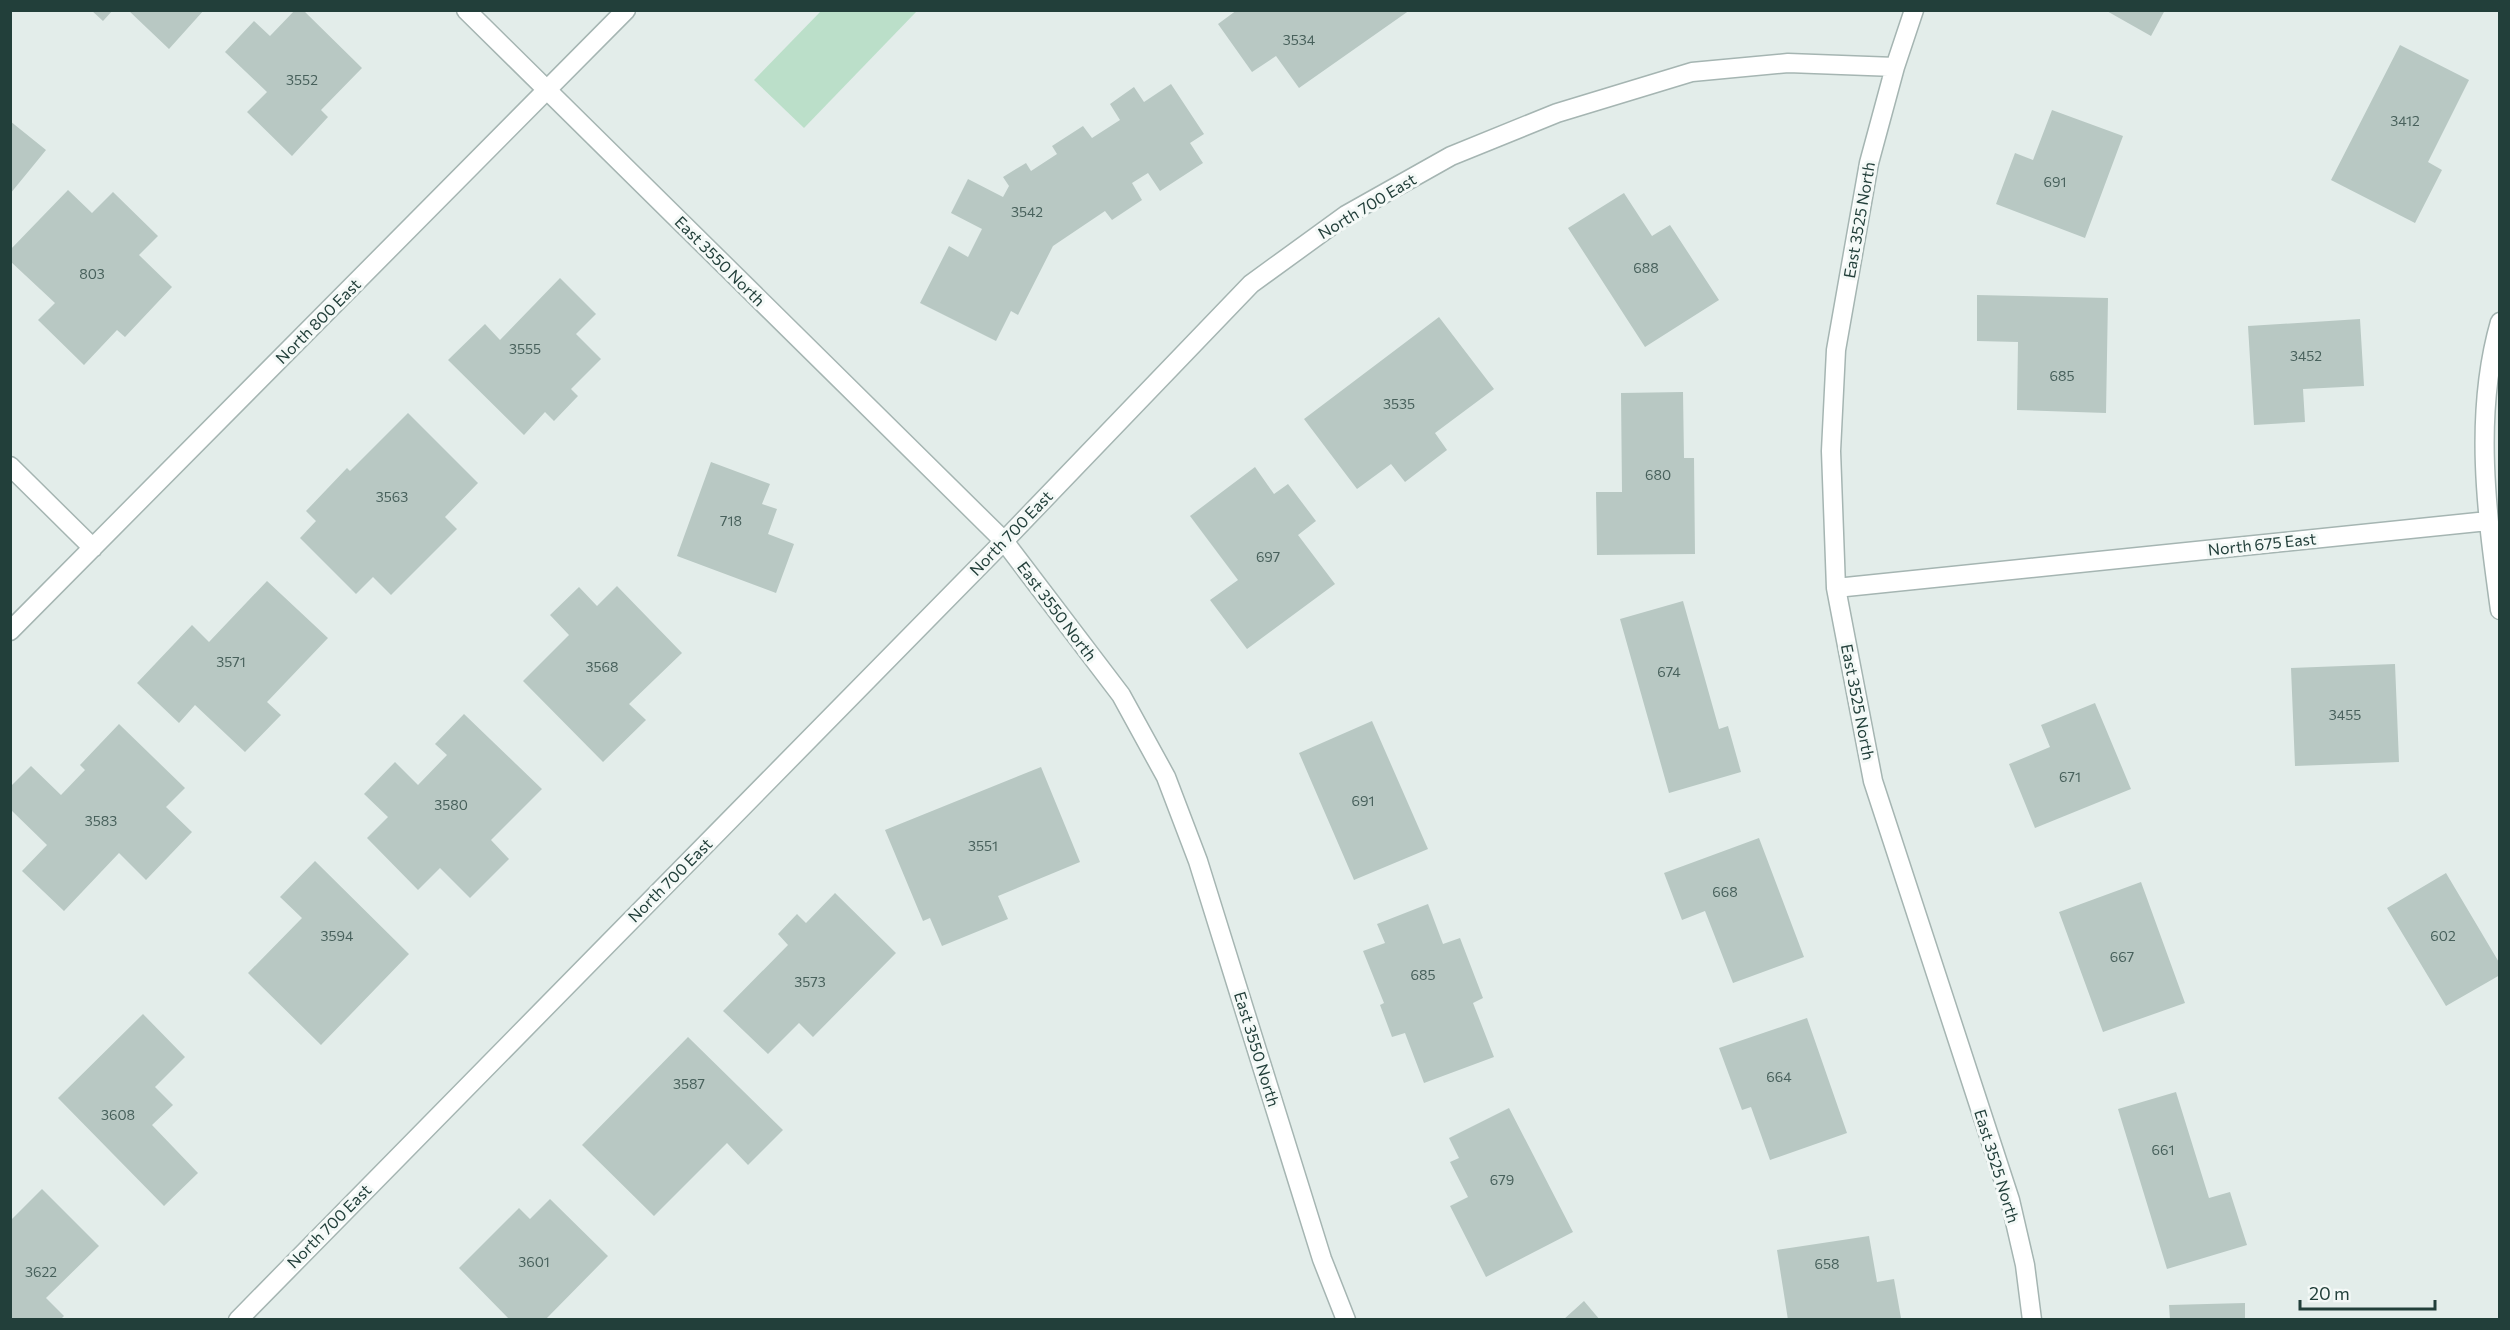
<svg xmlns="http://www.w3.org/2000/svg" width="2510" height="1330" font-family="Commissioner,sans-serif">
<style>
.green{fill:#bbdfc9}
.building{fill:#b8c8c3}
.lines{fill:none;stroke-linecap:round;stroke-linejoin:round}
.minor-casing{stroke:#a5b5b2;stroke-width:21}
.minor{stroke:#fff;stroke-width:18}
.labels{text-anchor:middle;stroke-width:6;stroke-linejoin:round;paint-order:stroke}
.number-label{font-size:14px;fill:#48615c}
.street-label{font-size:16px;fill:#223f3a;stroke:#f4f9f7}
</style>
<rect width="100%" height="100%" fill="#e3edea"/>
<path class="green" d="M821,11H917L804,128L754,80Z"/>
<path class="building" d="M91,10H113L103,21Z
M128,10H204L169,49Z
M295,10H303L362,68L321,110L328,117L292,156L247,112L267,92L225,52L254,21L270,36Z
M1237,10H1410L1299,88L1276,56L1252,72L1218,24Z
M2105,10H2165L2151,36Z
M2400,45L2469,80L2428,162L2442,170L2415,223L2331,180Z
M1171,84L1204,134L1190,143L1203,163L1160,191L1148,173L1132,183L1142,200L1112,220L1105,211L1053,246L1018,315L1011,311L996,341L920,303L949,246L968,257L982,229L951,213L968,179L1003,197L1009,186L1003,177L1026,163L1031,171L1057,154L1052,146L1083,126L1092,138L1120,120L1110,104L1134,87L1144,102Z
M2052,110L2123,136L2085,238L1996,204L2015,153L2033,160Z
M10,121L46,150L10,194Z
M68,190L92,213L113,192L158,236L139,255L172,287L125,337L117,330L84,365L38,320L55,303L10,261V250Z
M1624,193L1652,236L1670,225L1719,300L1645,347L1568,228Z
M560,278L596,314L576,334L601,359L571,389L578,396L554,421L545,412L524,435L448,360L485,324L500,340Z
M1977,295L2108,298L2106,413L2017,410L2018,342L1977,341Z
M1439,317L1494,389L1435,433L1447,450L1405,482L1391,464L1357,489L1304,419Z
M2360,319L2364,386L2303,389L2305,422L2254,425L2248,326Z
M1683,392L1684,458H1694L1695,554L1597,555L1596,492H1622L1621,393Z
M408,413L478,483L445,517L457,529L391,595L373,577L356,594L300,538L316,521L306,511L347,468L350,471Z
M711,462L770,484L762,504L777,509L768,534L794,544L776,593L677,556Z
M1255,467L1274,494L1288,484L1316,521L1298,535L1335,584L1247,649L1210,600L1238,580L1190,516Z
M267,581L328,638L267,702L281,715L245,752L195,705L179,723L137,683L192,625L209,642Z
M617,586L682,653L629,704L646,720L603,762L523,681L569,635L550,615L579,587L597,606Z
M1683,601L1719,729L1728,726L1741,772L1669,793L1620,619Z
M2395,664L2399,762L2295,766L2291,668Z
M2095,703L2131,789L2035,828L2009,764L2050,747L2041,725Z
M464,714L542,789L491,840L509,859L470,898L440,868L418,890L367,838L388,817L364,794L395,762L418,785L447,755L435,744Z
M1372,721L1428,849L1354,880L1299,753Z
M119,724L185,788L166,807L192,832L146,880L119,853L64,911L22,871L47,845L10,809V787L31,766L61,795L85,770L80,765Z
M1041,767L1080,862L998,896L1008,919L942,946L930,918L923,921L885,830Z
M1759,838L1804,957L1733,983L1705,911L1682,920L1664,873Z
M315,861L409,954L321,1045L248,973L302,918L280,897Z
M2446,873L2500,964V975L2446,1006L2387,908Z
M2141,882L2185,1003L2103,1032L2059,912Z
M835,893L896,953L813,1037L799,1023L768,1054L723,1011L788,945L778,934L797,914L806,923Z
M1428,904L1443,944L1460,938L1483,998L1473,1003L1494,1057L1424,1083L1405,1033L1392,1037L1380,1005L1384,1003L1363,951L1385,943L1377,924Z
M143,1014L185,1057L155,1087L173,1105L152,1125L198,1173L164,1206L58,1098Z
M1807,1018L1847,1133L1770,1160L1751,1107L1742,1110L1719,1048Z
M688,1037L783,1130L748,1165L727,1143L654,1216L582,1145Z
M2176,1092L2209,1198L2230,1192L2247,1245L2167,1269L2118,1109Z
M1509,1108L1573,1232L1486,1277L1450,1206L1468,1197L1450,1162L1459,1158L1449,1138Z
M42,1189L99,1246L46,1298L64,1316L60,1320H10V1221Z
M550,1199L608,1256L545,1320H510L459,1268L519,1208L530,1219Z
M1869,1236L1877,1282L1894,1279L1901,1318L1788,1320L1777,1250Z
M1584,1301L1600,1320H1563Z
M2245,1303V1320H2170L2169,1305Z"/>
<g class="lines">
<defs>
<path id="minor" d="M466,10L1004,541L1121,695L1166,777L1198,861L1322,1259L1346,1320
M1914,10L1895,67L1869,163L1836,350L1831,451L1836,588L1873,781L2010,1200L2025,1265L2032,1320
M2500,322C2473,416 2487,515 2500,610
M10,466L93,548
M1836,588L2488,521
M10,631L626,10
M238,1320L1004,541L1251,284L1346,215L1451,156L1557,113L1692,72L1788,63L1895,67"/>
</defs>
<use href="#minor" class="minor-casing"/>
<use href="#minor" class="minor"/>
</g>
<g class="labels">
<g class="number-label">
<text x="1299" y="45">3534</text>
<text x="302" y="85">3552</text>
<text x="2405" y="126">3412</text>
<text x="2055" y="187">691</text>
<text x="1027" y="217">3542</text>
<text x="1646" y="273">688</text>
<text x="92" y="279">803</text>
<text x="525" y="354">3555</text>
<text x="2306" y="361">3452</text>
<text x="2062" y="381">685</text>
<text x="1399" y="409">3535</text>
<text x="1658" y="480">680</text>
<text x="392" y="502">3563</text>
<text x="731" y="526">718</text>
<text x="1268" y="562">697</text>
<text x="231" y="667">3571</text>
<text x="602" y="672">3568</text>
<text x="1669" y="677">674</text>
<text x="2345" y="720">3455</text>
<text x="2070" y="782">671</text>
<text x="1363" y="806">691</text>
<text x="451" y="810">3580</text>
<text x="101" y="826">3583</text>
<text x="983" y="851">3551</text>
<text x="1725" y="897">668</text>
<text x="337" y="941">3594</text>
<text x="2443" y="941">602</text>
<text x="2122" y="962">667</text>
<text x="1423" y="980">685</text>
<text x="810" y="987">3573</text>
<text x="1779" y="1082">664</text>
<text x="689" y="1089">3587</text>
<text x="118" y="1120">3608</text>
<text x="2163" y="1155">661</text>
<text x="1502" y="1185">679</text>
<text x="534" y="1267">3601</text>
<text x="1827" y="1269">658</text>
<text x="41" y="1277">3622</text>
</g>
<g class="street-label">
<text transform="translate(1367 206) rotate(-31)" y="6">North 700 East</text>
<text transform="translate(1859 220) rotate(-80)" y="6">East 3525 North</text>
<text transform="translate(720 261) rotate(45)" y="6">East 3550 North</text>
<text transform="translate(318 321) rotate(-45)" y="6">North 800 East</text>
<text transform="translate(1011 533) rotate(-46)" y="6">North 700 East</text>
<text transform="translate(2262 544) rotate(-6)" y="6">North 675 East</text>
<text transform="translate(1057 611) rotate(53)" y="6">East 3550 North</text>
<text transform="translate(1858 702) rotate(79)" y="6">East 3525 North</text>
<text transform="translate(670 880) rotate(-45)" y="6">North 700 East</text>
<text transform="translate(1257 1049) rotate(73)" y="6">East 3550 North</text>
<text transform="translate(1997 1166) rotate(73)" y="6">East 3525 North</text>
<text transform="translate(329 1226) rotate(-45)" y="6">North 700 East</text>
</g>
</g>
<rect width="2510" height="1330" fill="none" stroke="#223f3a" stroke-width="24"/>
<path d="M2300 1300v9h135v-9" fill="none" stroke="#223f3a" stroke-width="3"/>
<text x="2309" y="1300" font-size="18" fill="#223f3a" stroke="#f4f9f7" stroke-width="4.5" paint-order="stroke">20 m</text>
</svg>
